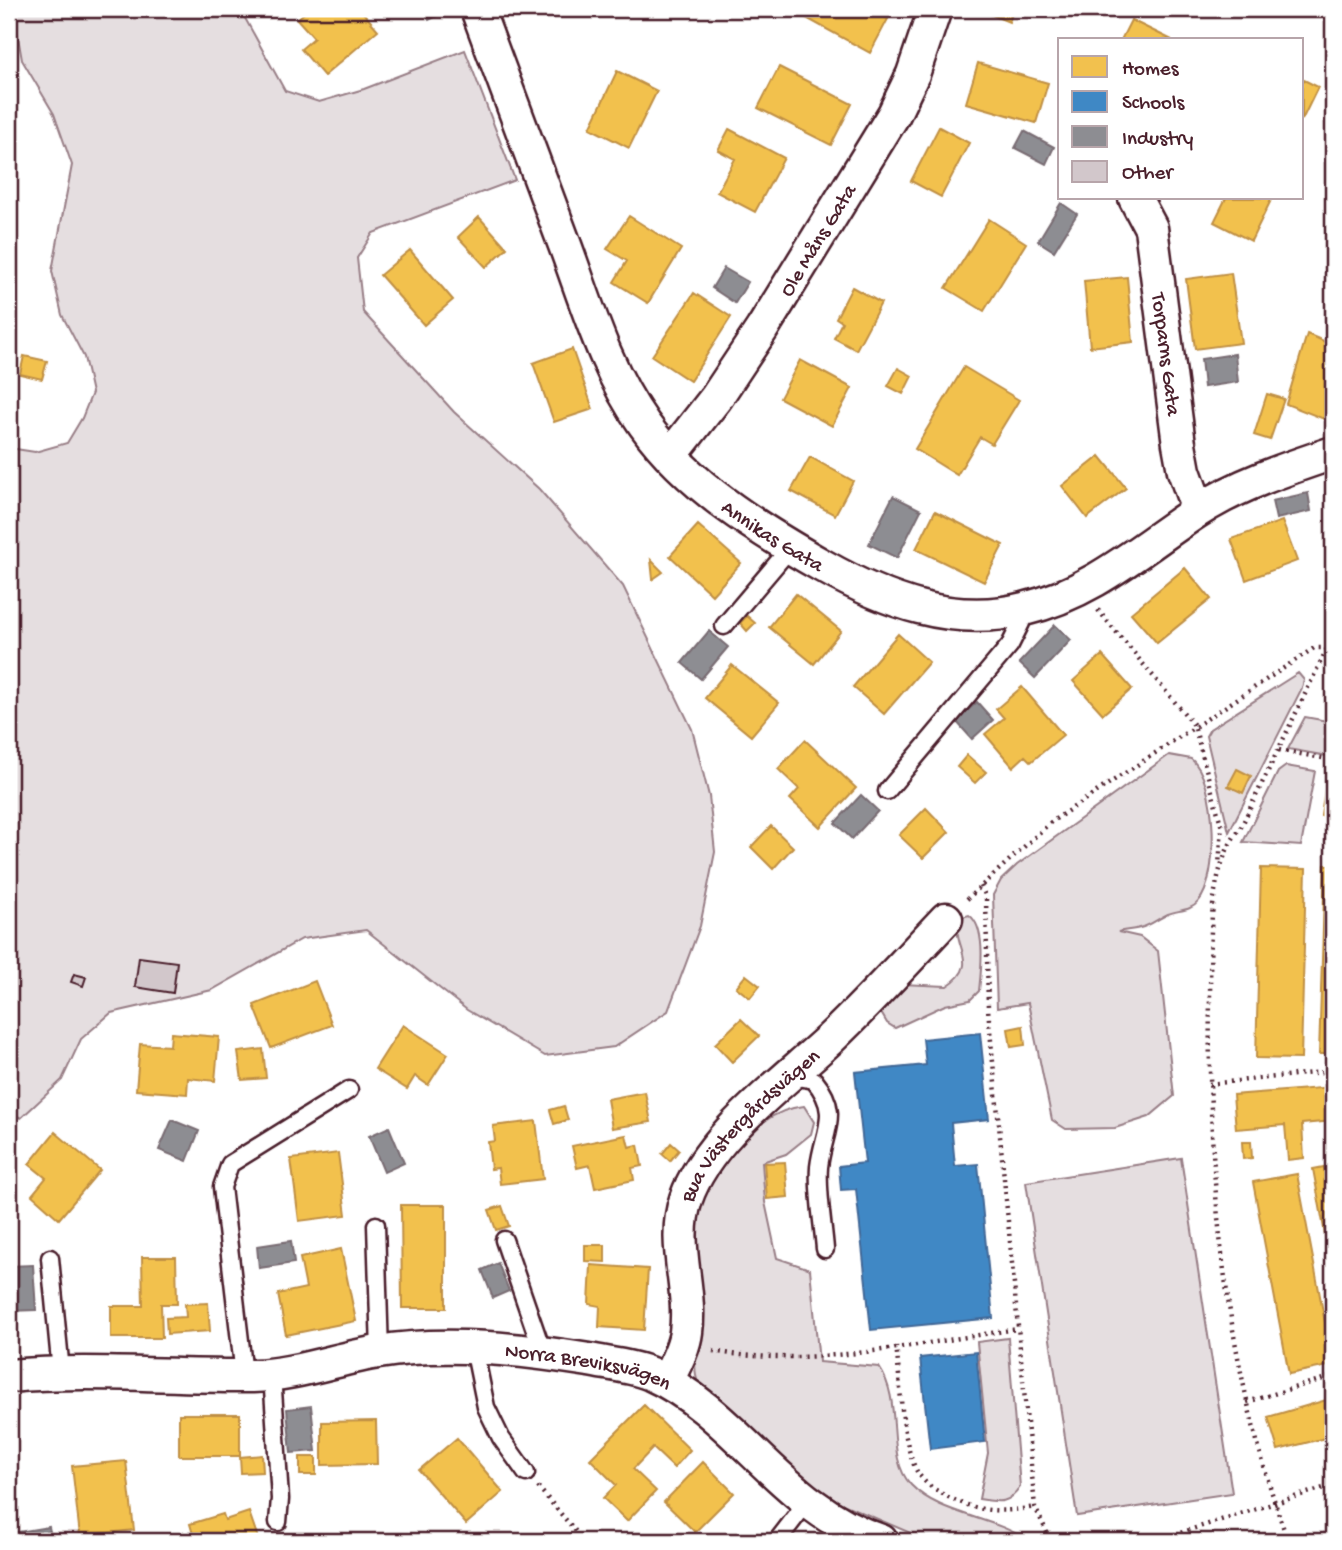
<svg xmlns="http://www.w3.org/2000/svg" width="1342" height="1550" font-family="'Gochi Hand',sans-serif">
<style>
.green{fill:#e5dee0;stroke:#987e86;stroke-width:2}
.homes{fill:#f2c14e;stroke:#c09044;stroke-width:2}
.schools{fill:#3f88c5;stroke:#426897;stroke-width:2}
.industry{fill:#8d8d92;stroke:#796c73;stroke-width:2}
.building{fill:#d2c7cb;stroke:#4a1f2b;stroke-width:2}
.lines{fill:none;stroke-linecap:round;stroke-linejoin:round}
.lane-casing{stroke:#4a1f2b;stroke-width:21}
.street-casing{stroke:#4a1f2b;stroke-width:37}
.path{stroke:#4a1f2b;stroke-width:4.5;stroke-dasharray:2 5;stroke-linecap:butt}
.lane{stroke:#fff;stroke-width:16}
.street{stroke:#fff;stroke-width:32}
.labels{text-anchor:middle;stroke-width:7;stroke-linejoin:round;paint-order:stroke}
.street-label{font-size:21px;fill:#4a1f2b;stroke:#fff}
</style>
<rect width="100%" height="100%" fill="#fff"/>
<filter id="ink" filterUnits="userSpaceOnUse"><feTurbulence type="fractalNoise" baseFrequency=".0143" numOctaves="2"/><feDisplacementMap in="SourceGraphic" scale="14" xChannelSelector="R" yChannelSelector="G"/><feConvolveMatrix kernelMatrix="1 2 1 2 8 2 1 2 1" color-interpolation-filters="sRGB"/></filter>
<g filter="url(#ink)">
<path class="green" d="M13,9H240L285,91L319,102L364,89L465,50L515,180L373,233L357,258L363,312L454,412L539,489L623,586L692,729L709,796L715,852L700,926L668,1011L614,1047L545,1056L467,1010L366,930L302,939L212,990L111,1013L81,1039L62,1080L21,1118L9,1112V448L35,452L67,443L82,418L92,393L84,357L62,315L52,271L72,165L54,114L22,60Z
M1298,673L1304,680L1302,688L1229,832L1206,736L1210,729Z
M1305,717L1333,722V757L1288,749Z
M1169,755L1191,759C1217,780 1220,878 1198,902C1191,911 1178,910 1168,914C1159,918 1150,926 1140,928C1133,930 1125,930 1118,932L1140,937L1158,951L1174,1096L1149,1117L1115,1128L1066,1129L1052,1120L1028,1003L997,1008L993,895L1001,880L1017,865Z
M1286,766L1315,771L1301,846L1243,842L1278,772Z
M969,915C987,928 981,971 979,991L970,1000L945,1005L895,1028L887,1023L880,1011L901,984L947,986C983,963 950,946 959,918Z
M804,1106L814,1122L811,1134L786,1154L762,1162L765,1202L777,1258L810,1269L819,1362L879,1367C904,1403 884,1456 911,1485C941,1516 994,1516 1028,1541H948L915,1535L845,1505L807,1483L699,1386C689,1362 702,1336 701,1312C701,1292 693,1273 692,1253C690,1195 744,1112 804,1106Z
M1181,1158L1232,1493L1077,1516L1026,1182Z
M1008,1338L1020,1487C1009,1505 998,1502 979,1499L988,1453L977,1342Z"/>
<path class="homes" d="M309,9H360L378,30L324,76L301,49L314,38L297,19Z
M790,9H869L888,19L870,53Z
M977,9H1014L1009,22Z
M1131,20L1172,40H1121Z
M978,63L1048,83L1036,123L966,103Z
M779,67L852,104L831,145L758,108Z
M617,71L657,91L629,148L590,128Z
M1302,79L1318,87L1302,120Z
M939,127L969,143L941,197L911,181Z
M729,129L784,158L755,212L717,192L735,159L718,150Z
M1226,198H1272L1251,241L1214,222Z
M629,216L681,249L648,303L614,282L627,261L607,249Z
M479,217L507,248L486,267L458,237Z
M989,219L1026,243L984,311L946,288Z
M410,250L453,300L424,325L380,275Z
M1231,273L1241,343L1195,349L1186,279Z
M1127,277L1133,342L1090,347L1084,281Z
M852,287L881,303L856,350L834,338L842,322L836,318Z
M694,293L731,317L690,381L652,356Z
M1307,334L1333,345V390L1324,419L1286,404Z
M572,349L593,409L554,422L533,363Z
M24,356L47,361L42,379L20,374Z
M800,360L852,388L832,426L780,398Z
M964,367L1019,400L992,444L980,437L957,475L915,449Z
M898,368L912,376L903,394L888,386Z
M1267,394L1284,399L1270,440L1254,435Z
M1100,456L1126,488L1087,518L1062,486Z
M810,457L853,481L835,515L791,491Z
M935,511L1003,545L984,582L916,549Z
M1282,521L1297,561L1246,580L1231,539Z
M698,525L741,563L712,595L670,556Z
M651,560L663,572L653,579Z
M1185,568L1211,599L1157,643L1131,613Z
M796,594L841,631L814,664L769,627Z
M747,616L755,623L747,631L740,623Z
M898,634L929,662L884,714L853,687Z
M1102,655L1132,689L1103,714L1073,681Z
M732,665L779,703L751,736L705,698Z
M1022,687L1063,735L1031,762L1025,756L1013,767L985,734L1004,718L996,709Z
M805,740L856,788L820,827L790,799L799,789L778,769Z
M967,755L986,772L975,783L957,767Z
M1237,769L1251,776L1243,793L1228,786Z
M1326,783L1333,784V818L1321,816Z
M926,808L949,832L923,858L899,835Z
M771,826L793,847L773,869L751,847Z
M1325,865H1333L1332,1054H1319Z
M1261,868L1306,869L1301,1059L1256,1058Z
M746,975L760,986L750,998L736,987Z
M315,981L332,1025L271,1048L254,1005Z
M741,1019L759,1036L732,1062L715,1044Z
M403,1025L448,1054L428,1085L415,1076L407,1089L375,1069Z
M1023,1026L1025,1045L1011,1047L1008,1029Z
M171,1033L219,1037L215,1081L188,1078L187,1094L136,1090L140,1044L170,1046Z
M263,1049L266,1078L242,1080L238,1052Z
M1333,1087V1121L1302,1124L1304,1158L1288,1160L1285,1125L1236,1129L1233,1095Z
M645,1092L651,1122L612,1128L607,1099Z
M564,1106L568,1120L554,1124L550,1110Z
M536,1121L543,1179L500,1184L498,1168L491,1169L488,1142L495,1141L493,1126Z
M55,1132L100,1170L59,1219L32,1195L46,1178L29,1164Z
M626,1135L629,1147L638,1145L642,1166L632,1168L634,1180L595,1188L590,1165L577,1168L572,1146Z
M1242,1142H1251L1252,1158L1243,1159Z
M671,1143L679,1150L670,1161L662,1154Z
M338,1153L346,1215L299,1221L291,1159Z
M785,1162L788,1197L767,1199L764,1163Z
M1324,1167L1333,1213V1277L1313,1169Z
M1297,1174L1333,1365L1289,1374L1253,1182Z
M401,1205H446V1308H402Z
M502,1206L509,1226L496,1230L489,1210Z
M585,1245H605V1262L585,1261Z
M341,1249L356,1321L286,1335L278,1294L306,1288L300,1258Z
M142,1257H176L177,1304H161L162,1338H111V1306H143Z
M591,1265L648,1269L644,1330L599,1327L600,1306L589,1304Z
M208,1303L210,1331L167,1334L166,1318L186,1317L185,1304Z
M1333,1398V1436L1278,1450L1268,1417Z
M644,1405L690,1450L674,1468L653,1448L633,1469L656,1491L627,1521L603,1498L616,1485L590,1459Z
M179,1414H240V1456H179Z
M376,1421L377,1464L322,1465V1422Z
M457,1438L503,1492L466,1524L419,1470Z
M262,1455L263,1472L241,1473L240,1457Z
M300,1457H316V1475H300Z
M126,1461L134,1530L80,1536L72,1466Z
M703,1462L734,1493L695,1532L664,1502Z
M1333,1509V1530L1325,1513Z
M249,1512L259,1541H195L190,1524L223,1514L225,1520Z"/>
<path class="schools" d="M980,1033L989,1119L951,1123L955,1166L978,1164L993,1318L871,1330L856,1189L841,1190L839,1166L865,1163L855,1072L926,1065L923,1039Z
M976,1352L985,1442L930,1449L920,1358Z"/>
<path class="industry" d="M424,9H451L429,20Z
M1024,131L1054,147L1046,164L1015,148Z
M1061,203L1077,214L1054,251L1038,241Z
M724,268L748,282L735,303L712,288Z
M1235,354L1238,382L1204,387L1201,359Z
M1308,493L1311,511L1276,519L1272,501Z
M893,496L921,510L897,558L869,544Z
M1055,625L1071,640L1035,678L1019,663Z
M709,631L728,647L701,679L682,663Z
M977,702L993,720L972,739L956,721Z
M861,795L878,811L852,839L835,823Z
M172,1120L199,1131L187,1161L159,1150Z
M389,1127L404,1163L384,1172L369,1136Z
M291,1241L294,1263L259,1268L257,1246Z
M498,1263L509,1291L493,1298L482,1270Z
M33,1265L36,1310L9,1311V1266Z
M311,1406L316,1451L291,1453L287,1409Z
M49,1527L52,1541H20L18,1532Z"/>
<path class="building" d="M139,957L177,962L173,993L135,987Z
M74,974L86,977L83,986L71,982Z"/>
<g class="lines">
<defs>
<path id="lane" d="M724,626L790,548
M887,791L1010,645L1021,623L1022,610
M789,1080L798,1077L814,1080C842,1114 823,1131 819,1167C817,1193 823,1223 825,1249
M376,1225L380,1352
M504,1240L543,1353
M50,1258L61,1372
M474,1348L486,1407L501,1438L526,1473
M272,1374L280,1499L278,1522
M244,1375L222,1187L230,1164L349,1090
M777,1541L807,1502"/>
<g id="street">
<path id="s1" d="M477,9C507,89 536,168 566,248C588,308 606,371 644,424C688,486 758,529 823,566C885,601 953,627 1024,609C1092,593 1140,549 1196,512C1237,485 1288,468 1333,453"/>
<path id="s2" d="M1135,198L1151,228L1179,444L1184,471L1198,510"/>
<path id="s3" d="M672,454L716,398L762,329L894,114L913,74L935,9"/>
<path id="s4" d="M9,1376C90,1369 171,1377 253,1376C294,1375 337,1359 378,1352C446,1341 521,1349 589,1360C609,1364 632,1366 651,1374C738,1413 783,1510 881,1541"/>
<path id="s5" d="M667,1381C674,1366 684,1349 686,1332C692,1288 671,1243 686,1199C707,1137 784,1082 831,1038C871,1000 908,959 946,919"/>
</g>
</defs>
<use href="#lane" class="lane-casing"/>
<use href="#street" class="street-casing"/>
<path class="path" d="M1098,610L1194,725L1222,828L1219,864
M1279,750L1333,760
M981,886L986,897L988,1009L1035,1507L1051,1541
M967,899L1051,822L1314,648H1326
M1209,1084L1333,1071
M896,1346C901,1381 900,1442 918,1473C926,1486 943,1495 957,1501C985,1513 1006,1512 1035,1507
M713,1351C812,1369 919,1343 1018,1329
M1247,1402L1333,1376
M538,1487L584,1541
M1154,1541L1333,1485
M1288,1541C1225,1365 1207,1182 1210,996C1211,942 1206,871 1241,827L1333,636"/>
<use href="#lane" class="lane"/>
<use href="#street" class="street"/>
</g>
</g>
<g class="labels">
<g class="street-label">
<text dy="7" stroke="none"><textPath href="#s3" startOffset="259">Ole Måns Gata</textPath></text>
<text dy="7" stroke="none"><textPath href="#s2" startOffset="161">Torparns Gata</textPath></text>
<text dy="7" stroke="none"><textPath href="#s1" startOffset="620">Annikas Gata</textPath></text>
<text dy="7" stroke="none"><textPath href="#s5" startOffset="285">Bua Västergårdsvägen</textPath></text>
<text dy="7" stroke="none"><textPath href="#s4" startOffset="584">Norra Breviksvägen</textPath></text>
</g>
</g>
<rect width="1342" height="1550" fill="none" stroke="#fff" stroke-width="35"/>
<rect x="18" y="18" width="1307" height="1515" fill="none" stroke="#4a1f2b" stroke-width="2.5" filter="url(#ink)"/>
<rect x="1058" y="38" width="245" height="161" fill="#ffffff" stroke="#b7a5aa" stroke-width="2"/>
<rect x="1072" y="56" width="35" height="21" fill="#f2c14e" stroke="#b7a5aa" stroke-width="2"/>
<text x="1122" y="74" font-size="21" fill="#4a1f2b">Homes</text>
<rect x="1072" y="91" width="35" height="21" fill="#3f88c5" stroke="#b7a5aa" stroke-width="2"/>
<text x="1122" y="108" font-size="21" fill="#4a1f2b">Schools</text>
<rect x="1072" y="126" width="35" height="21" fill="#8d8d92" stroke="#b7a5aa" stroke-width="2"/>
<text x="1122" y="144" font-size="21" fill="#4a1f2b">Industry</text>
<rect x="1072" y="161" width="35" height="21" fill="#d2c7cb" stroke="#b7a5aa" stroke-width="2"/>
<text x="1122" y="178" font-size="21" fill="#4a1f2b">Other</text>
</svg>
